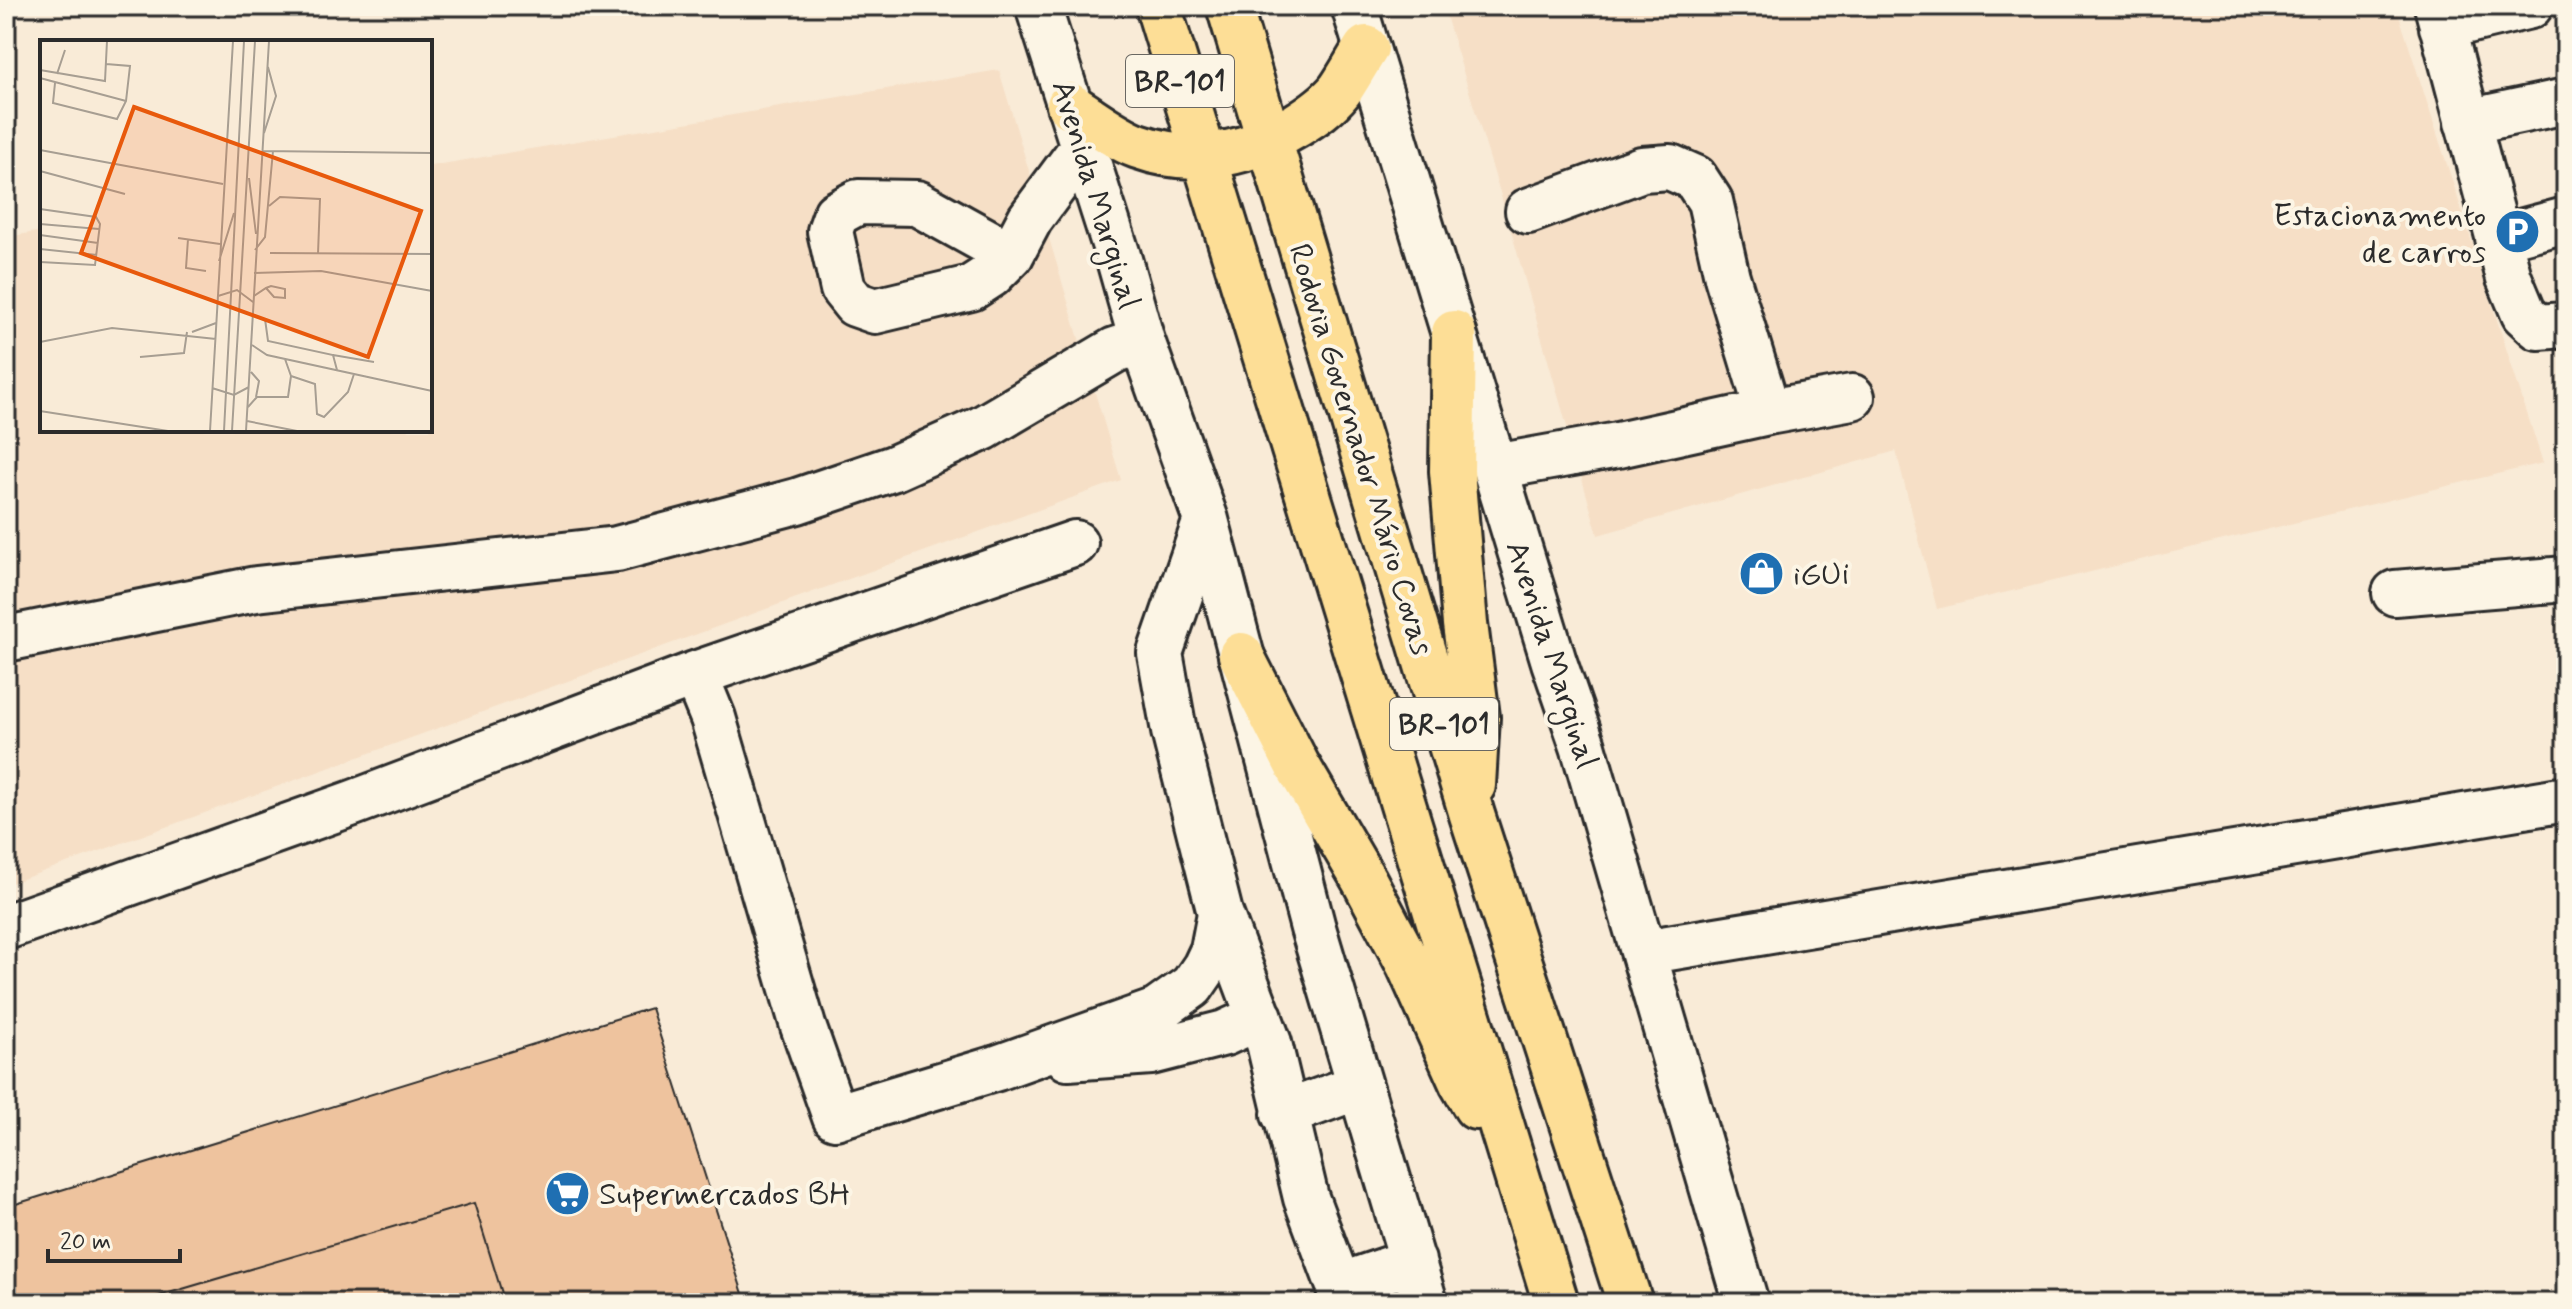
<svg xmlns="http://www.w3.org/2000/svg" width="2572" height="1309" font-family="Mynerve,sans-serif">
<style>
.built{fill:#f6dfc6}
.building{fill:#eec39e;stroke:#2b2b2b;stroke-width:2}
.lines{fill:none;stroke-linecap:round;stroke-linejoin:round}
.minor-casing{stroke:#2b2b2b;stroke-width:50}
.major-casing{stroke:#2b2b2b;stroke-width:50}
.minor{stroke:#fcf5e5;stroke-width:44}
.major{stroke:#fdde96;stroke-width:44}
.labels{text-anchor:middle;stroke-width:8;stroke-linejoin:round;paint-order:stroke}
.shield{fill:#fcf5e5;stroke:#6a6863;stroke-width:2}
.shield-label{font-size:30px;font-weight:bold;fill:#2b2b2b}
.street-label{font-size:32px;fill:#2b2b2b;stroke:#fcf5e5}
.poi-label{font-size:32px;fill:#2b2b2b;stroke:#fcf5e5;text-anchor:start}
.inset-road{fill:none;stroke:#a79e92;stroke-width:2}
.view{fill:#e8590c;fill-opacity:0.15;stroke:#e8590c;stroke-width:4}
.inset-edge{fill:none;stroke:#2b2b2b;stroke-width:4}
</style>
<rect width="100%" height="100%" fill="#f9ebd7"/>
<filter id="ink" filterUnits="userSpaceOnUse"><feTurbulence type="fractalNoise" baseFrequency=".0125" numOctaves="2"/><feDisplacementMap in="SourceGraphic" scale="16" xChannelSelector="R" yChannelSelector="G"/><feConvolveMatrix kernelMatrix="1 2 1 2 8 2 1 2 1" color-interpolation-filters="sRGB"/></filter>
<g filter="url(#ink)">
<path class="built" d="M1443,6H2396L2543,463L1937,609L1896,451L1598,535L1499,189Z
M999,70L1121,480L6,885V237L42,231V430H430V166Z"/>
<path class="building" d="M651,1008L746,1303H505L474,1203L135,1303H6V1207Z
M474,1203L505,1303H135Z"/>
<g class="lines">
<defs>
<path id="minor" d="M1038,6L1118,256L1142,341L1206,520L1313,928L1425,1303
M1354,6L1554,662L1583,746L1746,1303
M2437,6L2509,278L2524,314L2538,327L2566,325
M2442,27L2530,6
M2467,122L2566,101
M1528,211L1642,169L1670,167L1695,178L1710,201L1727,277L1768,412
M2498,238L2566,220
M1011,255L917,203L858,202L836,214L830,231L843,289L855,304L875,311L971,288L991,275L1011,255L1030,219L1083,147
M1495,467L1618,445L1768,412L1852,397
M1206,520L1160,653L1174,731L1220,913L1269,1043L1306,1198L1339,1286L1341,1303
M2395,593L2566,579
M6,639L256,589L617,549L797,501L894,468L983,428L1115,350L1142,341
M695,674L713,718L803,1026L835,1117L997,1068L1157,1011L1192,986L1205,967L1213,950L1220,913
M6,927L353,803L695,674L1075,543
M1644,952L2566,799
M1068,1058L1151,1052L1225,1033L1260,1017
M1284,1114L1360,1086
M1339,1286L1413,1261"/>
<path id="major" d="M1158,6L1556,1303
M1229,6L1472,815L1630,1303
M1069,105C1091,118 1114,137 1138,146C1194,166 1247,155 1297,125C1313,115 1328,105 1340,90C1349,77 1357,62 1366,48
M1454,333L1452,471L1465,624L1477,717L1473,785
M1241,655L1297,765L1364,880L1409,965L1462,1083L1476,1107"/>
</defs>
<use href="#minor" class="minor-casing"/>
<use href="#major" class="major-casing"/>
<use href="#minor" class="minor"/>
<use href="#major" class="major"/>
</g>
</g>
<defs>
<symbol id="parking-disc" viewBox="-11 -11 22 22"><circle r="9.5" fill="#1f6fb2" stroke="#fcf5e5"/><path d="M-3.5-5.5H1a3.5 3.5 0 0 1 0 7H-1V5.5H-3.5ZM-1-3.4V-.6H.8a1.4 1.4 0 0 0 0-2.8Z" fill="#fff"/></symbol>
<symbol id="shop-disc" viewBox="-11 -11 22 22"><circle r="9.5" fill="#1f6fb2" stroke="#fcf5e5"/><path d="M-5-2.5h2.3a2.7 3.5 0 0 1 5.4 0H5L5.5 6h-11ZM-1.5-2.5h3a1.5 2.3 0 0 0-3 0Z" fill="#fff"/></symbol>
<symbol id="supermarket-disc" viewBox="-11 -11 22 22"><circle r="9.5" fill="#1f6fb2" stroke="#fcf5e5"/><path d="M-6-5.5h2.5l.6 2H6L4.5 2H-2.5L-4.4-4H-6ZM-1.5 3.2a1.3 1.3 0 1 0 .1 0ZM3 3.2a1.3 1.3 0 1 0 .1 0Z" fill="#fff"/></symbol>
</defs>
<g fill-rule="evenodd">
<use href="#parking-disc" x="2492" y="206" width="51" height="51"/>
<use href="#shop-disc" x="1736" y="548" width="51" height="51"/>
<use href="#supermarket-disc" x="542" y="1168" width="51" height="51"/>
</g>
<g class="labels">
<g class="shield">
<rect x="1126" y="55" width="108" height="52" rx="6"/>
<rect x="1390" y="698" width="108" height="52" rx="6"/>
</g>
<g class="shield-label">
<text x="1180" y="91">BR-101</text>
<text x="1444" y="734">BR-101</text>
</g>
<g class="street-label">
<text transform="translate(1097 194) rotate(73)" y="11">Avenida Marginal</text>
<text transform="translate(1362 449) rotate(73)" y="11">Rodovia Governador Mário Covas</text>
<text transform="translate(1553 654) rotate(72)" y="11">Avenida Marginal</text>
</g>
<g class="poi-label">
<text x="2486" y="225" text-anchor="end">Estacionamento<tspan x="2486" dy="37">de carros</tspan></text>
<text x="1793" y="584">iGUi</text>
<text x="599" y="1204">Supermercados BH</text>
</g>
</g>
<g transform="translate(40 40)">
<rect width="392" height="392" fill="#f9ebd7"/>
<path class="inset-road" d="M0,30L65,41L67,1M17,34L25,10M0,38L86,61M15,43L13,63L77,79L86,61L90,26L66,24M224,93L236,56L228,27M0,110L183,144M222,111L392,113M0,131L85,154M209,138L216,194M229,166L240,157L280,159L278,214M0,169L56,177L60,184L55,225L0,222M0,184L59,189M0,195L58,203M138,198L180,204M148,199L146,228L166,231M0,209L57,215M215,210L225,197L233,111M230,213L392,214M179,221L194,173M214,233L281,231L392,251M178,256L197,250L213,262M214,256L226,248L231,246L245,249V258L234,257L226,248M225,279L228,301L293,315L297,330M152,292L176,283M0,302L72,288L176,299M212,305L227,315L392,351M293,315L334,322M100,317L144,313L147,292M211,332L219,341L216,357M251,336L275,344L277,374L284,377L308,352L314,334M172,348L194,355L209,347M208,367L217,357H248L251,336L245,319M0,371L128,391M207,381L257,391M170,391L193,1M184,391L204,1M192,391L215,1M206,391L229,1"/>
<path class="view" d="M94,67L381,171L328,317L41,213Z"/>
<rect width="392" height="392" class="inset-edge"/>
</g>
<rect width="2572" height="1309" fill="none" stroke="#fcf5e5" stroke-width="32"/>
<rect x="16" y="16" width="2540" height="1277" fill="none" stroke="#2b2b2b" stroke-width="3" filter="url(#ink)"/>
<path d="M48 1249v12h132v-12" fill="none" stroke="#2b2b2b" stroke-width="4"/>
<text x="60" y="1249" font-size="24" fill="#2b2b2b" stroke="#fcf5e5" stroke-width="6" paint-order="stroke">20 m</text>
</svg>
